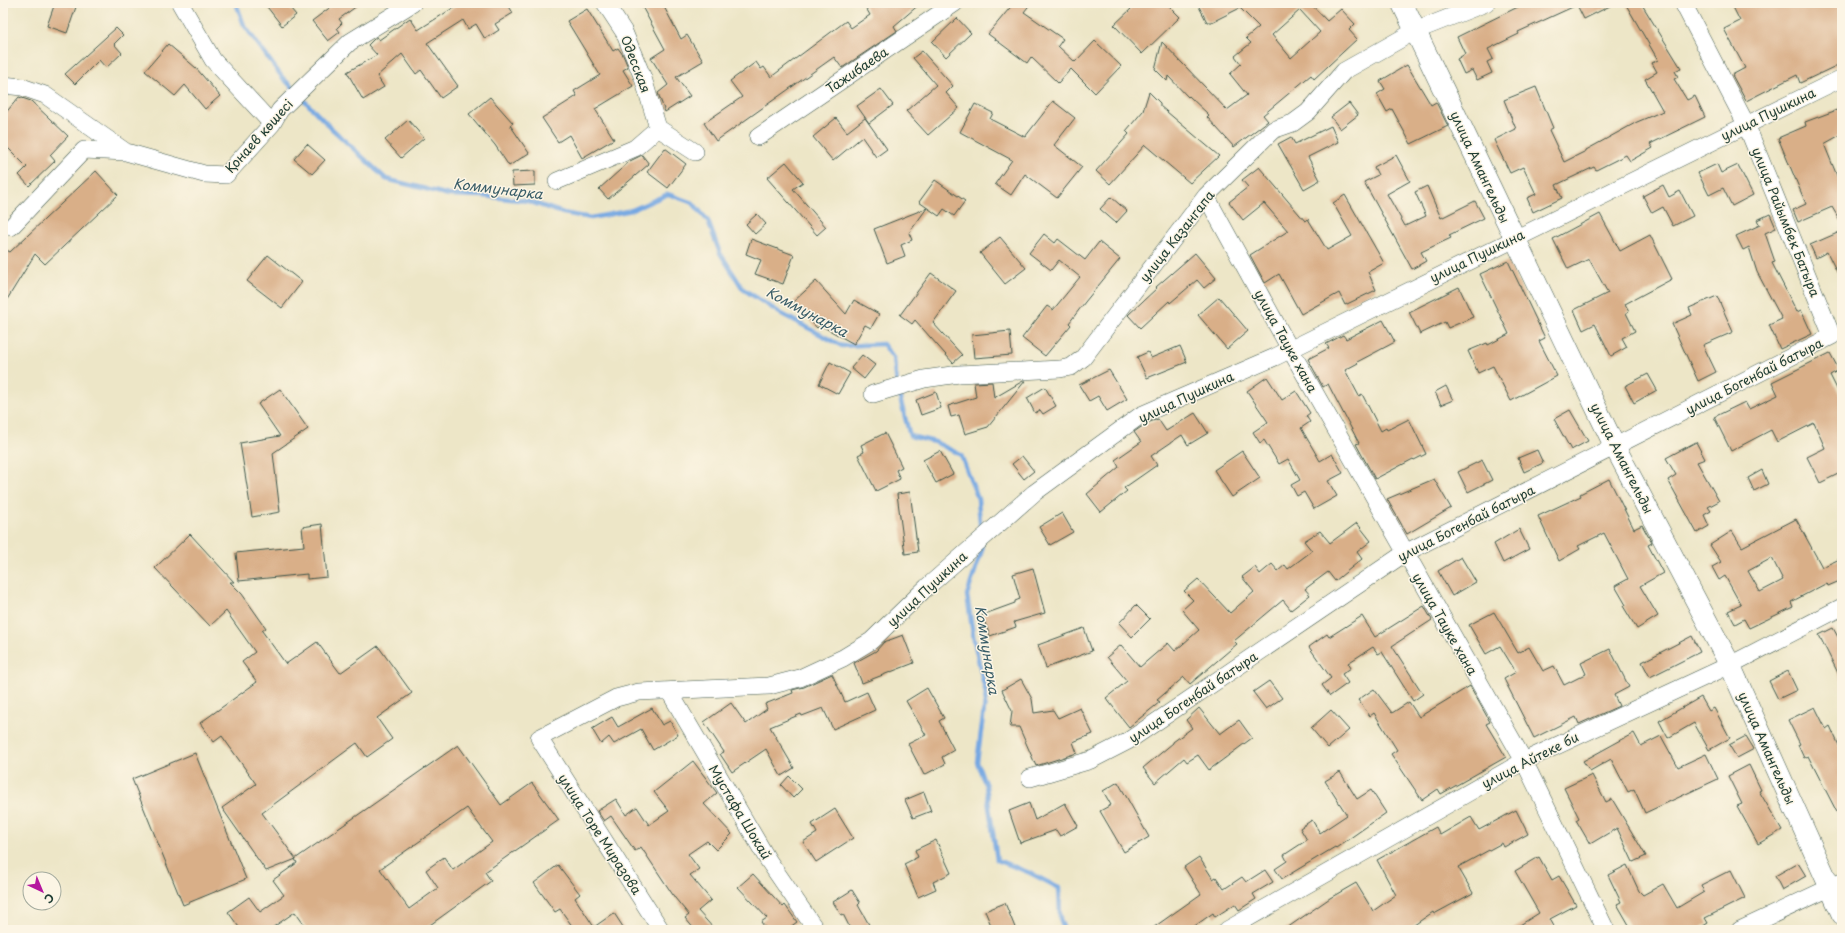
<svg xmlns="http://www.w3.org/2000/svg" width="1845" height="933" font-family="'Playpen Sans',sans-serif">
<style>
.lines{fill:none;stroke-linecap:round;stroke-linejoin:round}
.stream{stroke:#76a8e2;stroke-width:4.5}
.building{fill:#d9af88;fill-rule:evenodd}
.minor-casing{stroke:#3e564a;stroke-width:18}
.tertiary-casing{stroke:#3e564a;stroke-width:22}
.minor{stroke:#fff;stroke-width:17}
.tertiary{stroke:#fff;stroke-width:21}
.labels{text-anchor:middle;stroke-width:3;stroke-linejoin:round;paint-order:stroke}
.street-label{font-size:13px;fill:#1f3d34;stroke:#fcf5e5}
.water-label{font-size:14px;font-style:italic;fill:#395d68;stroke:#fcf5e5}
</style>
<rect width="100%" height="100%" fill="#fcf5e5"/>
<filter id="ink" filterUnits="userSpaceOnUse"><feTurbulence type="fractalNoise" baseFrequency=".025" numOctaves="2"/><feDisplacementMap in="SourceGraphic" scale="8" xChannelSelector="R" yChannelSelector="G"/><feConvolveMatrix kernelMatrix="1 2 1 2 8 2 1 2 1" color-interpolation-filters="sRGB"/></filter>
<filter id="wash" filterUnits="userSpaceOnUse"><feTurbulence type="fractalNoise" baseFrequency=".012" numOctaves="4" result="noise"/><feDisplacementMap in="SourceGraphic" scale="16" xChannelSelector="R" yChannelSelector="G"/><feGaussianBlur stdDeviation="0.9" result="paint"/><feColorMatrix in="noise" values="0 0 0 0 0 0 0 0 0 0 0 0 0 0 0 0 0 1.4 0 .05"/><feComposite in="paint" operator="in"/></filter>
<g filter="url(#wash)">
<rect width="100%" height="100%" fill="#ede6c7"/>
<g class="lines">
<path class="stream" d="M236,3L244,25L282,77L295,90
M300,96L330,127L386,179L449,195L483,196L528,201L563,213L591,218L632,210L668,194L693,203L708,221L720,253L743,289L780,313L842,346L883,344L894,359L897,384
M898,391L910,436L935,442L961,455L978,499L981,535
M981,544L982,550L967,595L974,641L986,694L977,762L986,786L997,860L1030,873L1059,888L1060,919L1064,930"/>
</g>
<g id="blocks">
<path class="building" d="M55,3H65L76,7L67,33L47,26Z
M264,3H286L296,15L282,26Z
M336,3H361L339,19L342,23L337,28L340,32L328,41L312,21Z
M461,3H507L513,13L495,24L499,30L485,39L476,24L468,29L463,20L427,43L458,86L441,98L421,70L416,74L402,54L377,76L384,87L363,100L347,72L377,55L368,45L374,39L377,37L379,40L410,18L418,30Z
M640,3H662L681,39L687,35L703,61L676,77L690,96L665,112L658,93L668,85L651,58L665,49Z
M863,3H921L894,26L897,31L842,68L834,57L716,141L704,123L742,97L730,81L756,62L761,69L764,67L771,77L846,21L851,28L870,15Z
M1014,3H1031L1024,12L1063,39L1058,46L1075,62L1095,41L1121,66L1095,93L1071,69L1058,83L1031,57L1027,63L988,34Z
M1126,3H1166L1180,17L1142,54L1114,25L1131,9Z
M1197,3H1310L1327,21L1341,9L1355,24L1349,30L1357,39L1314,79L1311,75L1263,115L1268,121L1234,147L1207,117L1209,115L1189,96L1188,97L1168,76L1167,81L1155,69L1162,42L1227,110L1247,95L1230,74L1241,64L1235,56L1251,43L1246,38L1259,27L1240,8L1212,22H1207ZM1300,10L1320,32L1291,58L1272,35Z
M1526,3H1616L1584,19L1577,5L1518,32L1519,34L1488,49L1493,59L1487,62L1492,73L1477,80L1472,70L1464,74L1457,59L1465,54L1457,37Z
M1625,3H1641L1681,68L1675,71L1678,77L1674,79L1687,100L1695,96L1705,117L1650,144L1653,148L1630,161L1626,155L1596,170L1594,167L1556,185L1562,198L1533,212L1527,198L1536,194L1523,167L1510,173L1494,140L1516,129L1504,100L1536,87L1553,128L1549,130L1564,162L1586,151V150L1637,122L1663,111L1645,79L1657,72L1652,63L1658,60Z
M1731,3H1842V63L1800,83L1797,75L1746,101L1732,75L1745,68L1724,29L1740,21Z
M587,9L613,51L618,48L623,55L628,67L623,70L633,86L595,109L614,139L582,158L569,135L558,142L542,118L577,96L574,91L600,75L567,21Z
M957,18L971,33L946,57L932,42Z
M116,28L123,35L114,44L122,53L106,68L99,60L75,84L65,74Z
M168,44L196,68L220,96L205,109L185,85L175,96L145,71Z
M922,51L953,86L946,93L959,108L928,135L906,111L936,85L913,58Z
M1407,65L1431,105L1436,102L1448,126L1411,144L1392,109L1387,112L1377,94L1385,89L1380,81Z
M881,89L893,105L869,123L857,106Z
M1149,92L1160,103V106L1219,156L1190,183L1145,145L1110,184L1096,171L1129,134L1126,131L1143,111Z
M19,97L31,101L68,136L50,155L55,161L29,186L19,175L27,167L3,143V116Z
M490,97L513,123L510,125L529,153L509,166L495,145L469,114Z
M1053,101L1075,118L1054,145L1082,167L1057,198L1025,174L1011,195L995,184L1012,160L960,132L975,104L993,113L990,119L1025,137Z
M1349,103L1358,115L1340,129L1331,117Z
M1842,108V134L1824,144L1842,188V224L1832,207L1798,222L1793,210L1806,204L1778,138L1806,126L1805,122Z
M836,118L847,132L865,118L887,149L876,157L862,137L833,161L813,137Z
M408,120L424,138L401,158L385,140Z
M1331,126L1338,142L1308,157L1320,180L1304,189L1278,144L1291,137L1295,144Z
M307,144L325,160L312,174L294,159Z
M665,148L686,164L668,188L647,172Z
M642,155L649,164L608,199L599,189L630,161Z
M1396,155L1410,181L1387,194L1405,226L1426,216L1415,192L1427,186L1441,218L1475,201L1484,218L1449,235L1451,238L1421,252L1426,261L1412,269L1364,182L1378,175L1374,167Z
M786,162L803,182L793,189L826,227L817,235L767,178Z
M1717,164L1721,173L1738,165L1753,195L1732,206L1723,188L1709,195L1698,173Z
M1259,167L1305,221L1308,219L1327,250L1352,236L1333,203L1345,195L1384,263L1368,272L1376,290L1345,305L1339,293L1301,314L1279,274L1265,283L1250,255L1288,231L1264,203L1243,220L1229,202L1248,187L1242,180Z
M96,171L118,195L45,264L35,254L3,306V248L10,252Z
M535,171V185L513,186L512,172Z
M935,180L965,201L954,216L944,209L939,216L919,202Z
M1663,185L1669,197L1680,191L1693,216L1673,226L1663,207L1652,213L1643,196Z
M1111,197L1127,211L1116,223L1100,209Z
M927,208L909,233L912,240L901,245L905,256L887,263L874,229Z
M757,214L766,224L755,234L746,224Z
M1600,214L1620,251L1650,235L1672,279L1625,304L1629,311L1626,313L1635,331L1622,338L1627,347L1611,356L1595,324L1583,330L1574,310L1608,293L1589,259L1568,269L1553,239Z
M1770,214L1776,228L1765,233L1775,262L1772,263L1797,312L1801,310L1812,334L1780,349L1769,325L1782,319L1757,272L1749,247L1743,250L1736,236L1760,225L1757,220Z
M1842,231V282L1827,252L1816,258L1810,245Z
M1044,234L1055,243L1058,239L1085,260L1099,242L1120,259L1085,302L1069,323L1071,325L1045,356L1022,338L1047,306L1053,310L1080,277L1059,260L1051,270L1029,253Z
M1000,237L1026,268L1005,284L980,253Z
M751,239L794,255L783,284L755,274L761,260L746,254Z
M1195,253L1216,278L1204,288L1197,280L1170,303L1169,301L1140,328L1128,315L1157,288L1156,287Z
M268,255L302,282L282,308L247,281Z
M1508,261L1545,338L1539,341L1557,376L1511,401L1493,366L1478,373L1468,351L1487,343L1488,345L1509,334L1480,274Z
M931,273L956,291L933,323L962,355L953,363L915,320L912,324L900,315Z
M816,281L846,314L854,300L879,314L871,328L865,325L854,344L820,325L817,328L793,302Z
M1459,287L1473,317L1448,328L1445,322L1420,334L1409,312Z
M1717,296L1733,332L1703,345L1716,372L1698,381L1672,324L1692,315L1689,308Z
M1219,297L1248,331L1227,349L1198,315Z
M1383,320L1395,342L1357,362L1358,363L1345,370L1359,396L1362,394L1381,431L1386,428L1387,430L1409,419L1426,454L1414,460L1413,459L1375,479L1356,444L1359,443L1328,384L1323,387L1308,359L1329,348L1326,344L1343,335L1346,339Z
M1010,331L1012,355L974,358L972,335Z
M1180,346L1187,362L1147,378L1137,357L1148,352L1151,358Z
M1830,353L1839,370L1830,375L1842,399V472L1820,483L1807,457L1825,448L1814,423L1777,442L1771,430L1731,451L1714,417L1745,402L1749,409L1778,395L1772,382Z
M862,355L875,365L864,379L851,368Z
M830,362L850,373L838,394L819,384Z
M1109,370L1127,399L1107,411L1098,396L1089,401L1079,385Z
M1648,374L1657,390L1634,403L1625,386Z
M1267,377L1282,400L1296,391L1310,413L1306,416L1310,422L1301,428L1320,461L1332,454L1343,473L1328,481L1337,496L1314,509L1304,492L1297,496L1291,485L1300,480L1288,459L1279,464L1264,440L1260,443L1253,432L1268,422L1247,391Z
M1023,381H1025L988,427L965,434L959,415L951,417L948,406L976,397L974,383L992,382L994,398Z
M1446,386L1453,400L1441,405L1435,392Z
M1045,387L1056,406L1043,414L1040,410L1035,413L1027,398Z
M280,389L308,429L273,453L280,512L252,517L240,443L280,436L258,404Z
M936,392L941,408L921,415L916,400Z
M1570,410L1588,441L1571,450L1554,419Z
M1195,413L1208,433L1188,445L1182,435L1151,456L1157,465L1124,488L1127,491L1101,512L1087,494L1119,467L1115,460L1141,442L1134,432L1147,423L1158,419L1166,431Z
M885,433L902,467L896,470L900,479L876,491L858,455L864,452L861,445Z
M1696,442L1705,459L1697,462L1719,501L1708,507L1711,511L1704,515L1709,526L1697,533L1668,480L1676,475L1666,458Z
M1537,450L1543,463L1524,472L1518,458Z
M940,451L953,474L936,483L923,460Z
M1242,451L1260,478L1232,497L1214,470Z
M1022,456L1034,471L1024,479L1012,464Z
M1482,460L1492,480L1468,492L1458,472Z
M1762,470L1768,484L1754,491L1748,478Z
M1434,479L1451,508L1407,534L1387,499Z
M1609,479L1634,529L1642,525L1652,543L1648,545L1663,573L1640,586L1658,616L1637,629L1623,606L1626,605L1615,586L1628,579L1604,533L1578,546L1580,549L1559,561L1538,516L1581,496L1580,494Z
M910,492L918,552L905,554L897,494Z
M1062,513L1073,532L1050,545L1039,527Z
M1796,519L1822,567L1842,558V580L1828,586L1827,583L1791,602L1793,607L1749,628L1744,619L1735,624L1728,611L1741,605L1725,576L1719,580L1712,567L1721,562L1710,545L1732,531L1742,547ZM1772,558L1783,580L1760,592L1748,571Z
M1357,523L1371,541L1357,552L1362,559L1335,581L1328,572L1305,589L1310,595L1291,610L1283,600L1234,641L1237,644L1190,684L1184,677L1157,700L1160,702L1129,727L1106,698L1127,681L1107,657L1121,645L1140,667L1168,643L1175,651L1199,630L1182,610L1193,600L1184,591L1198,579L1230,613L1254,592L1242,577L1255,567L1260,574L1272,564L1278,571L1285,565L1288,569L1312,551L1304,541L1320,531L1330,543Z
M322,524L327,577L307,579V574L239,581L236,553L304,546L302,527Z
M1519,529L1529,549L1503,563L1494,544Z
M190,534L234,582H230L242,594L266,628L262,631L286,664L317,642L340,673L378,646L412,693L377,718L392,739L367,757L357,743L262,813L296,859L266,871L222,808L256,784L222,736L214,742L200,723L257,682L242,662L255,652L226,611L210,626L155,568Z
M1461,557L1476,582L1452,596L1438,571Z
M1033,568L1045,613L1014,622L1016,627L990,636L982,615L1015,603V601L1020,599L1013,574Z
M1136,605L1150,619L1132,637L1119,623Z
M1424,606L1432,620L1392,646L1423,694L1413,701L1382,652L1378,654L1373,647L1348,663L1351,668L1342,674L1348,683L1330,696L1322,685L1331,678L1309,647L1327,634L1329,637L1362,616L1375,637Z
M1494,612L1518,653L1529,647L1543,671L1554,666L1564,685L1586,674L1581,663L1610,649L1629,687L1614,695L1619,706L1579,724L1576,717L1534,738L1504,679L1516,672L1500,646L1486,654L1469,625Z
M1084,628L1092,651L1046,668L1038,645Z
M1833,628L1838,637L1842,635V681L1819,635Z
M903,635L914,663L862,683L854,663L876,651L884,642Z
M1692,636L1700,652L1650,677L1642,662Z
M1788,671L1797,690L1778,699L1769,681Z
M832,674L845,702L867,692L875,710L833,729L823,708L802,716L801,714L770,727L794,768L781,776L766,749L732,772L720,754L724,752L704,722L731,703L746,724L767,709L765,704L793,693L792,690L804,687Z
M1021,679L1032,699L1034,713L1053,710L1058,718L1080,708L1093,734L1073,742L1077,753L1036,766L1019,727H1010L1012,711L1002,690Z
M1269,681L1282,698L1266,709L1253,692Z
M1470,686L1490,722L1486,724L1506,757L1441,794L1438,789L1422,800L1391,754L1397,750L1374,713L1370,716L1358,700L1374,689L1392,713L1409,702L1419,717Z
M927,688L944,718L939,721L954,750L942,757L945,764L924,775L908,744L926,735L906,701Z
M1701,697L1709,711L1714,708L1730,738L1709,750L1694,723L1668,738L1659,721Z
M1815,707L1826,729L1830,726L1842,752V822L1808,756L1804,758L1798,745L1800,744L1788,720Z
M652,708L662,725L670,721L678,735L653,750L641,729L614,744L609,737L601,744L592,729L612,717L618,727Z
M1199,708L1220,734L1239,720L1252,738L1209,770L1198,755L1187,762L1184,758L1155,783L1143,768L1173,743V742L1192,728L1186,720Z
M1331,710L1349,730L1328,748L1311,728Z
M1634,733L1641,746L1661,736L1678,767L1706,754L1718,779L1645,813L1634,789L1628,792L1611,759L1590,771L1583,761Z
M1746,736L1754,749L1737,758L1729,745Z
M458,745L501,805L532,783L559,820L485,872L491,881L423,930H308L295,912L269,930H241L228,912L249,897L260,912L284,895L273,880L297,863L295,859ZM467,808L492,842L453,870L444,857L426,870L438,888L409,909L380,869Z
M195,753L246,879L183,905L132,779Z
M693,761L717,793L704,804L732,834L716,850L707,841L688,854L699,869L690,875L711,900L698,911L715,930H695L685,918L689,915L675,898L641,847L635,851L611,816L604,821L597,811L616,799L626,815L637,807L649,825L669,811L654,792Z
M1749,765L1761,790L1759,791L1782,830L1758,844L1737,806L1742,804L1728,776Z
M1340,772L1357,799L1371,790L1386,813L1336,848L1335,847L1282,879L1275,869L1287,861L1284,855L1307,840L1300,828L1312,820L1320,833L1347,815L1325,781Z
M1592,775L1606,802L1612,799L1646,856L1633,862L1617,828L1590,844L1576,820L1579,818L1564,788Z
M789,776L802,789L793,798L781,785Z
M1118,782L1149,837L1124,852L1100,811L1111,805L1103,791Z
M924,792L931,811L913,818L905,800Z
M1029,803L1035,820L1065,803L1078,826L1060,836L1056,830L1020,843L1009,811Z
M835,809L853,838L816,862L803,842L817,833L812,824Z
M1516,810L1528,834L1504,847L1502,843L1458,867L1473,893L1434,914L1433,912L1407,930H1284L1330,898L1356,883L1373,911L1396,895L1377,860L1436,827L1440,835L1471,817L1479,830Z
M936,840L951,873L933,882L936,889L918,897L904,864L918,857L915,850Z
M1199,857L1213,879L1216,877L1224,889L1242,877L1246,882L1265,870L1273,882L1253,894L1256,899L1239,910L1235,904L1215,917L1213,913L1189,930H1150L1201,894L1184,867Z
M1539,857L1552,880L1559,876L1576,905L1550,919L1556,930H1512L1539,913L1515,871Z
M1798,863L1806,876L1782,890L1775,876Z
M558,865L580,894L575,898L594,927L614,913L625,930H575L560,909L555,912L534,883Z
M1627,865L1639,891L1643,895L1663,884L1677,908L1704,892L1701,885L1731,870L1745,898L1705,918L1708,923L1697,930H1632L1617,904L1621,902L1608,875Z
M753,874L783,907L785,905L797,922L786,930H767L761,922L767,918L738,887Z
M852,890L860,903L858,905L872,930H851L843,914L841,915L833,902Z
M1005,903L1016,930H993L985,911Z"/>
</g>
</g>
<g filter="url(#ink)">
<use href="#blocks" fill-opacity="0" stroke="#3e564a" stroke-width="1"/>
<g class="lines">
<defs>
<path id="minor" d="M180,3L213,60L272,124
M605,3L624,32L643,78L658,128L695,152
M3,85L22,87L45,95L126,152
M758,137L955,3
M557,181L635,148L658,128
M1206,196L1290,349L1524,761L1606,930
M11,227L84,150L126,152L204,174L226,175L272,124L280,110L350,42L413,3
M873,394L924,379L959,374L1060,369L1071,367L1083,358L1206,196L1273,130L1293,123L1308,112L1344,71L1415,31L1486,3
M669,691L768,860L816,930
M1030,778L1091,760L1128,741L1405,553L1832,336L1746,124L1683,3
M661,930L539,738L616,698L639,692L769,686L800,678L843,658L871,641L927,587L1034,493L1141,415L1275,357L1842,78
M1227,930L1524,761L1730,665L1842,607
M1740,930L1842,882"/>
<path id="tertiary" d="M1402,3L1615,447L1730,665L1842,914"/>
</defs>
<use href="#minor" class="minor-casing"/>
<use href="#tertiary" class="tertiary-casing"/>
<use href="#minor" class="minor"/>
<use href="#tertiary" class="tertiary"/>
</g>
</g>
<g class="labels">
<g class="street-label">
<text transform="translate(636 64) rotate(69)" y="5">Одесская</text>
<text transform="translate(857 70) rotate(-34)" y="5">Тажибаева</text>
<text transform="translate(1768 114) rotate(-26)" y="5">улица Пушкина</text>
<text transform="translate(259 136) rotate(-48)" y="5">Қонаев көшесі</text>
<text transform="translate(1480 167) rotate(65)" y="5">улица Амангельды</text>
<text transform="translate(1786 222) rotate(68)" y="5">улица Райымбек Батыра</text>
<text transform="translate(1177 236) rotate(-52)" y="5">улица Казангапа</text>
<text transform="translate(1477 256) rotate(-26)" y="5">улица Пушкина</text>
<text transform="translate(1286 341) rotate(61)" y="5">улица Тауке хана</text>
<text transform="translate(1754 376) rotate(-27)" y="5">улица Богенбай батыра</text>
<text transform="translate(1186 397) rotate(-25)" y="5">улица Пушкина</text>
<text transform="translate(1622 458) rotate(63)" y="5">улица Амангельды</text>
<text transform="translate(1466 523) rotate(-27)" y="5">улица Богенбай батыра</text>
<text transform="translate(927 589) rotate(-43)" y="5">улица Пушкина</text>
<text transform="translate(1445 624) rotate(60)" y="5">улица Тауке хана</text>
<text transform="translate(1193 697) rotate(-34)" y="5">улица Богенбай батыра</text>
<text transform="translate(1767 748) rotate(66)" y="5">улица Амангельды</text>
<text transform="translate(1530 760) rotate(-27)" y="5">улица Айтеке би</text>
<text transform="translate(740 812) rotate(59)" y="5">Мустафа Шокай</text>
<text transform="translate(600 834) rotate(57)" y="5">улица Торе Миразова</text>
</g>
<g class="water-label">
<text transform="translate(498 189) rotate(7)" y="5">Коммунарка</text>
<text transform="translate(807 312) rotate(28)" y="5">Коммунарка</text>
<text transform="translate(987 650) rotate(81)" y="5">Коммунарка</text>
</g>
</g>
<rect width="1845" height="933" fill="none" stroke="#fcf5e5" stroke-width="16"/>
<g transform="translate(42 891) rotate(136)"><circle r="19" fill="#fcf5e5" stroke="#a4ab9e"/>
<path d="M0-3L7 15L0 10L-7 15Z" fill="#b5179e"/>
<text y="-6" font-size="11" font-weight="bold" text-anchor="middle" fill="#1f3d34">С</text>
</g>
</svg>
